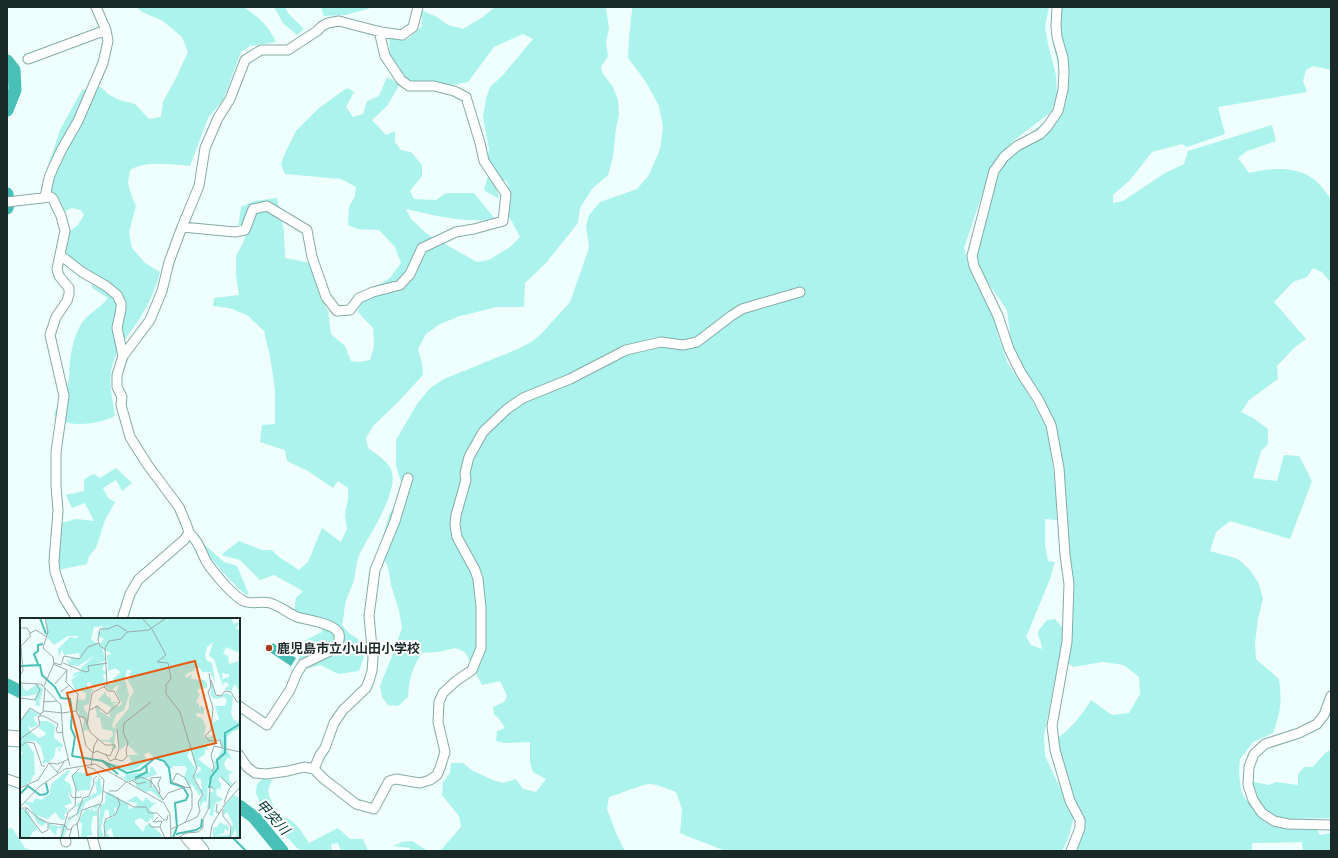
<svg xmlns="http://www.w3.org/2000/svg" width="1338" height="858" font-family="'Sofia Sans Condensed','Noto Sans JP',sans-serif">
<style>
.green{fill:#abf3ec}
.water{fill:#49c0b7}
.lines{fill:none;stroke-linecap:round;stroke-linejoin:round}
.stream{stroke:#49c0b7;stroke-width:2}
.river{stroke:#49c0b7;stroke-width:13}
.minor-casing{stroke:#84aba7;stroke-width:11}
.trunk-casing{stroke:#84aba7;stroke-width:17}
.minor{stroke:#fff;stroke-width:9}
.trunk{stroke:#fff;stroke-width:15}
.poi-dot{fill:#a53e1a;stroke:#fff;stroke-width:1.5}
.labels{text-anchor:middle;stroke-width:4;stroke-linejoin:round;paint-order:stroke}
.poi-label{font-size:13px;font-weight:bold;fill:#1a2a28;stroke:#fff;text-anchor:start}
.water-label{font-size:14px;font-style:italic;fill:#063e3b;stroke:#fff}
.inset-river{fill:none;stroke:#49c0b7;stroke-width:2}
.inset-road{fill:none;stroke:#9aaaa8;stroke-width:1}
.view{fill:#e8590c;fill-opacity:0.15;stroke:#e8590c;stroke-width:2}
.inset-edge{fill:none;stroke:#1a2a28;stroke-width:2}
</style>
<rect width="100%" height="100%" fill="#effffd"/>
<path class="green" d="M137,7H244C259,18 268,25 276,42L250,46L241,52L223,100L208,118L190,166C172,165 147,160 130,170L128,183L132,197L136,206L129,232L132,248L145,263L160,272C155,291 147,308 136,324C126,338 116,350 112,367C108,382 113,401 115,416C103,422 83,426 69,423C64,422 59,418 54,416C56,405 63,397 67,387C70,379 69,371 70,363C70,353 75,335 80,326C85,315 101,308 108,298L92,288V275L58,252L60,239L78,225L84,215L81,210L72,208L55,215L51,209L44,178L60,130L82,90L101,87L108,94L119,100L135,104L149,119L161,117L163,102L176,78L188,52L182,37L163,21L142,12Z
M274,7H285L288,13L304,29L297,35L283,23Z
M321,7H374L346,15L324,16Z
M495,7H606L609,29L606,42L608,56L601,67L603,74L613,87L618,100L619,116L616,128L613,157L608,175L592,189L580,208L578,223L546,263L525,283L524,307H497L460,316L440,324L426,334L418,349L422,363L423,375L399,401L373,426L366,438L368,448C375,453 384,459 389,466C404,485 369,535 360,553C356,562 356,571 354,580C352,587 348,594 346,601C344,608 344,617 342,625L349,633L358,639L365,654L359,671L338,674L321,665L305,669L298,665L300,654L294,646L322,632L319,618L294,611L296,598L303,591L274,575L260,580L240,560L221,555L239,541L262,550H272L279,557L299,570L308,562L322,528L341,542L347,529L345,515L348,499V488L338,481L333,488L308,471L287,461L285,450L260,442L262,425L275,424V389L270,356L264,331L247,315L229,308L213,306L214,298L239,295L236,275V256L244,241L247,228L238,227L241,207L254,201L277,198L284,231L285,258L311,263L320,296L328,311L331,334L345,346L351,361L359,362L370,360L374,347L373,328L358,312L363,294L390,278L401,263L395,247L379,230L358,229L348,225L349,207L355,196L356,187L341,179L285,174L281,164L286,151L296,131L319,108L347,88L354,92L346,107L353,117L363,114L367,101L379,96L387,77L400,84L387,106L372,120L386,135L395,131V142L401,150L411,152L422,165V176L410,191L414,199L436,200L446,193H474L495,219C464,223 436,216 406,209L411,219L427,234L477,262L489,260L510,247L520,237L505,209L510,192L506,180L496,187L499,199L484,190L488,176L486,165L489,149L483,117L486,99L490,87L503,75L533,39L523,34L494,47L468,82L452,85L434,81H412L398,72L390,58L389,37L408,39L422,26L421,10L437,17L448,25L463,29L483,17Z
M633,7H1049L1045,27L1048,44L1056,75L1057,95L1051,112L1013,141L1000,156L990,171L964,248L969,266L978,285L999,305L1004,318L1005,323L997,332L1008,364L1026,390L1046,426L1051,453L1056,493L1057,520L1045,519V545L1048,561L1055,562L1050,579L1026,637L1031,645L1042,649C1042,642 1037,636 1038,632C1040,628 1045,623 1047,620L1055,619L1067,633L1058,663L1044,736L1045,756L1074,817L1068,839L1062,851H725C710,844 695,840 680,833L682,809L676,792C667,789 658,784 649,784C646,783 616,795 609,797L607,809L616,833L625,851H440L461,827L459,816L442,795L443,782L450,773L451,763H463L473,771L493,780L503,783L516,779L523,789L536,792L546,779L533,772L530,762V742L505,743L496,741L497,731L505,728L500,720L494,714L493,707L504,702L507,696L500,681L482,685L465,652L455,648L438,652L422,653C412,667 409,680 408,697L398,706L388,705L382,697L380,686L394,651L402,628L399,610L391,585L388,567L379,550L389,515L401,496V482L396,466V440L417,404L430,388L444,379L518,349L533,341L542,333L570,302L589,248L586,226L589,215L600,202L637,189L649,175L660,149L663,127L659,106L646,82L628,58L629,37L632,10Z
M1055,7H1331V70L1313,66L1306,70L1303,81L1307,92L1218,107L1225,134L1187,147L1182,144L1152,152L1130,180L1113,195V203L1123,201L1165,173L1184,164L1188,151L1272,125L1276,141L1247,151L1238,158L1249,173C1270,168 1294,166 1312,178C1320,183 1325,192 1331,199V283L1322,272L1313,268L1307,277L1293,282L1274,302L1306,339L1295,347L1277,366L1278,379L1249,400L1241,412L1253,418L1268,429V444L1261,451L1253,478L1277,481L1284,455L1299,456L1312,481L1290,539L1230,521L1216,532L1210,551L1238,559L1250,570L1258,582L1263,598L1258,619L1255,643L1256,659L1279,679C1282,701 1281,712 1273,733L1253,742L1240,759L1239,773L1241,791L1246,800L1255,804L1263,816L1315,826L1320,835L1331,833V851H1303L1302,842L1252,843V851H1068L1078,821L1054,741C1069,730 1082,716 1091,700L1112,715L1129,713L1140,694L1139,677L1124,665L1103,662L1073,667L1063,659L1071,633L1064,489L1059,439L1053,420L1012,350L1007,310L996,294L983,277L970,247L995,182L1005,162L1025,138L1038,127L1055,122L1061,113L1067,99L1068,90L1061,77L1053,43L1051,23L1052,14Z
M116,468L132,483L122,491L116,480L103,488L108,498L115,502L105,520L96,548L89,556L87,564L58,570V556L62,523L76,519L94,521L85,503L72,508L66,495L84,491V480L89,476L94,474L100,478Z
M198,539L224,562L237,566L249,595L245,594C226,577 212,561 198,539Z
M1331,750V818L1285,819L1270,815L1261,805L1252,790V774L1254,782L1269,785L1276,782L1298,785V774L1304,767H1313L1325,753Z
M263,779L272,780L268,790L270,799L280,815L292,821L299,828L309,843L338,828L350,839H363L368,851H341L338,843L331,844L332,851H302L297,848L279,828L266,819L256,793L257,784Z
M12,828L25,848L33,851H7V829Z
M412,841L428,851H410V848L393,846L402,842Z"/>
<path class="water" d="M273,643L296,658L291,666L268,651Z"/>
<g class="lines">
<path class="stream" d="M232,837L246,851"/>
<path class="river" d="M7,61L14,70L15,90L7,110
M7,194L8,204L7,208
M7,685L21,692
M239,806L254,817L282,851"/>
<defs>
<path id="minor" d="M1057,7L1056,26L1057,37L1063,58L1064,72L1063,90L1058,111L1047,127L1040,134L1017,146L1004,157L994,171L972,256L974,266L998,316L1009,349L1021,373L1038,399L1051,425L1059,468L1065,555L1069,584L1067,642L1052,726L1055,750L1070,801L1080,820V828L1071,851
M28,59L106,30
M45,197L49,178L53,168L62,149L78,121L103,63L108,41L106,30L96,7
M7,202L51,197L53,199L61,216L65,231L57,269L59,276L69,288V294L67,301L56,317L50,335L64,396L56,452V486L58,511L54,561L55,572L64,598L77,619
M182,227L235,232L245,230L253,209L267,206L307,230L312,257L326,297L337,311L350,310L359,298L373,292L400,285L410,274L422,248L456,232L474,229L503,221L506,194L484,161L480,143L466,97L454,91L434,86H409L401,80L385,56L379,31
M60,255L82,272L106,286L117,295L121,303V309L117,328L123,356
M189,533C198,540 201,551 206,561C213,572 234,598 246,602C254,604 262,601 270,603C280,606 288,613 297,617C307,620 331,623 337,631C341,635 339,640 338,645L330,651L303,664L297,673L290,690L267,725L239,706
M122,619L130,594L138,580L184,540L189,533L187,526L179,507L147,464L130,437L121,405L122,397L117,387V375L123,356L150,320L162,291L169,262L182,227L199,186L205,148L218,118L230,99L245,60L261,50H288L317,31L322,26L328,23L339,21L381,32L402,35L413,27L418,7
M1331,696L1324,715L1317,724L1299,733L1265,744L1254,754L1249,767L1248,785L1253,800L1262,813L1274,821L1288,824L1331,825
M239,755L247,767L255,773L266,774L288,771L304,767L314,769L324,779L356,804L374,809L389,781L396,779L420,783L430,780L437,775L440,768L445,752L438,722L439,702L443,693L456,681L472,670L481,648V607L478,579L475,570L457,537L455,525L456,515L466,480L465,473L469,457L483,432L507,409L523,398L570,379L626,350L661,342L683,345L697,342L731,316L742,309L800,292
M314,769L320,755L325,748L334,723L343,710L366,688L369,681L372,671L373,658L369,616L375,570L395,521L408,478
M7,779L21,784
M65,837L66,842
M92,837L96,851"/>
<path id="trunk" d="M7,738L21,739
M189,837L201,851"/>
</defs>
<use href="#minor" class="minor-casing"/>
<use href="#trunk" class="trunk-casing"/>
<use href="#minor" class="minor"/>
<use href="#trunk" class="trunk"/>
</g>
<circle class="poi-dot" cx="269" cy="648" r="4"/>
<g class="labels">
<g class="poi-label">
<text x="277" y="653">鹿児島市立小山田小学校</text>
</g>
<g class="water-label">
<text transform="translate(273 817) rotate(47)" y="5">甲突川</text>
</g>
</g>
<g transform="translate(20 618)">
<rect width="220" height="220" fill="#effffd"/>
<path d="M26,0H138L139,3V0H212L213,6L220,4L216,11H220V35L206,29L203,36L208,38L209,46L219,43L218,39L220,38V75H218L219,73L215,66L211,73L205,72V70L209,68L207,64L203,66V61L209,59V56L202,55L203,69L194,41L189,38L193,24L187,29L185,36L186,42L192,45L195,64L190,54H182L180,50H174L175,52L166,56V60L172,56L171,61L185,62L187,66V70L178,71L177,73L180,76L176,84L179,86V91L181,88L184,90V96L177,95L176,98L182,100L186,109L184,118L186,122L185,119H190L195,114L191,111V106L199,101L195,88H205L207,82L204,79L195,81L191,78L190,59L195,77L200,78L206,75L213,78L211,95L213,101L218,104L220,99V111L212,114L207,119V130L212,142L208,139L204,145L206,151L213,155L209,156V163L213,166L211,169L200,159L198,161L202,168H200L201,172L197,170L196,174L197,178L203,181L199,184L201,188L198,183L195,186L193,198L189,197L191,191H187L189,174H193V171L189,166L194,154L188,164L187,183L182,185L181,190L179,182L185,174L179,177L171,165V170L164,159L167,151L165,148H154L150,151L145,143L132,138L129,134L124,137L128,143L113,152H104L99,148L102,152L99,151L90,145L107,149L105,147H109L111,143L108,137H118L107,126L100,132L95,107L109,90V81L114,73L108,63L111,52H107L105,61L109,77L104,92L96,97L92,108L96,111L94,124L97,131H91L93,128L90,124L82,123L85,126L79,122H89L93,117L92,113L82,111L80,100L75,99L77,97L75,89L78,87L80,93L91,100L89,96L91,89L78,82L86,73V77L91,81V84H100L92,86L99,88L102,86L96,74L99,66L92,72H87L85,69L88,66H92L94,60L101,54L95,50L88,53L87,37L92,36L82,30L86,43L76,46L85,45L82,51L87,55L83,57L85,63L80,68L75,67L76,71L70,64L67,65V68L74,72L71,74L69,86L63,88L69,99L68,112L62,113L64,101L58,98L60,93L57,94L56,86L57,81L65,82L66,75L54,70L51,62L59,56L52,59L54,55L61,53V50L74,38L58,48L49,47L46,41L51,44V40H60L59,35L44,37L42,31L39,39L38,31L50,19L57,20L58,18H48L34,27L27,19ZM83,8L80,15L77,13L78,18L84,21L79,27L71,21L74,9ZM197,121L200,122L202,131L196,144L192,141L195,147L192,152L178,141L185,136V131L188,132L187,126L192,124L195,128L196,123H200H188ZM170,131L176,149H180L181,152L173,158L175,162L178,160L181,162L182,171L180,172L173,159L176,151L167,138ZM0,66H3V70L7,73L17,66L23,71L20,83L19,80L20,88L15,87L17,84L14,83L17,76L0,79ZM9,91L19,96L13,100L18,107L11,110L8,108L10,113L19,120L25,117L26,115L19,110L21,106L19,103H27L35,107L34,120L43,127L39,134L38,132L41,128L36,130L34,139L28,145H22L24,141L21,129L16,123H6L14,135L15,157H13L11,164L0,169V137L3,135L0,133V103ZM133,149L137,156L124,161L132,164L130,168L131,171L134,167L143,183L131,173L126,174L117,170L114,161L107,164L104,160L106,156L131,154L129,150ZM48,152L50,153L44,162L50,166L52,174L50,177L48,173V176L52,185L44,188L48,192L44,197L46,201L41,202L35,194L28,201L16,197L27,204L22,208L17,205L9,187L5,186V183L12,185L16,180L21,182L30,176L31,166ZM57,154L72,156L70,172L56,173L52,157ZM78,159L80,160L82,171L81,176L66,184L57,200L58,189L55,187L77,174L75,165L78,162ZM89,174L108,186L109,191L116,189L117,185L107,183L116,178L123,184L126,179L132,185L137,184L129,191L134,195L133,203L131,200L127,205L121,200L115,202V205L123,214L126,207L130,206L142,217L140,220H94L91,210L86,214L91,220H85V203L95,198L97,192L96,189L94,190L95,196L89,199V192H85L81,211L84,220H78L80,187L85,185L86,175ZM214,177L220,180V220H216V211L211,220H193V212L197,214L192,210L197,209L200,204L205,207L207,206V209L209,207L208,214L205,210L204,215L194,218L209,217L213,206L207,194L204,197V188ZM78,185L77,191L73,190V193L77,192V198H73L71,209L73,220L72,217L61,220L62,206L59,202L66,190L70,192ZM6,189L18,213L14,212L9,220H0V190L5,192ZM56,198L49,203L44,220H40L41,211L37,210L36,218L29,210L28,205L39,209L42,207L46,208L48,201Z" fill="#abf3ec" fill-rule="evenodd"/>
<path class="inset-river" d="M20,0L26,16M18,46L14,36L18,33V27L23,26M0,48L20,47L22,57L35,69L41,80L50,81L52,94L51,110L55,119L52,138M52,138L83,143L107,155L120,152L135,140L144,143L149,150L151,165L163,169L168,177L166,182L155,185L157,209L153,220M81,142L98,156M115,160L127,154L126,147M189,170L191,159L198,150L197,142L205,135V115L220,106M0,176L8,168L20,177L26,176L28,174L26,165M156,216L176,212L181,209L182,201"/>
<path class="inset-road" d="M122,0L132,11L146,37L137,44L148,45L151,60L146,67V76L160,94L177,151L173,159L183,176L178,184L180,193L177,199L151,211M0,10H7L10,15M86,32L80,28L78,22L80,11H88L97,7L107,13M34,45L41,47L44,38L59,41L68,29L79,25M43,45L65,54L69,53L68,48L87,45M33,46L47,52M47,52L46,64L58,76L56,93L60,101L66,128L73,135L77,133L86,137L90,143L95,141L102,143L107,139L106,132L108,125L103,114L104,105L131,84M189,55L191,68L188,74L193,90L191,112L185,118L189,123L200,122L202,129M0,57L3,53L1,28L10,19V15L16,12L27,19M191,62L196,77L201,78L205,73L211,74L217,84H220M0,65L21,66L41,87L43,119L50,148M35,66L47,52M24,68L34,45L33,39L23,30L28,14L25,0M40,74L50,67M0,80L15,82L20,72L16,66M23,84L37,83M70,92L77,88L87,96L100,84L94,73H88L84,69M42,95L56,93M19,98H24L38,106M59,98L65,100L70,114L78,121L74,128L71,148M0,104L10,90L20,96L25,93L42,95M38,106L36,112L38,115L43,114M67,106L72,75L87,67L85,30L89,23L101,21L107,14L129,12L146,0M0,121L20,107L18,99L23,94L25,70M78,121L85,127H95L90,138L85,136M0,129L6,124L14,125L22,148H25M95,141L99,131L97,111M29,145L38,155M67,149L74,151L84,162L82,183L78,192V220M192,154L194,149L191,137L194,128L220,134M37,155L44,144M201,159L211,169M113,163L118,166L126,164M109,164L121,159L131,163L134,168M134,167L143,182L148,175L165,169L171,170M165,169L152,164L157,155L165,160L172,174V190L165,205M0,170L18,162L29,145L38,146L49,141M131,170V160L141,159M83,173L114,189H126L129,195H137L144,202H147L148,197M89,173H97L106,164M50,176L53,180L62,179M139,176L140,173L138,166L141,159M204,185L209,171L216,163M197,186L196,194L200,195M0,189L20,168L45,151L75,146L144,185L150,196L151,220M1,190H7L5,193L22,215L28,212V205L45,207L47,211L52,212M7,190L19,201L28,205M203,191V198L211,208L210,220M138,199L133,204L142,203L140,209L145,220M48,201L57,196L63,180L69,178L74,165L73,161L77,158M57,205L59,220M129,205L131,209H140M41,220L48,194L55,188L56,171L52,158L59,151M49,220L52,209L58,205L62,192L80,186M85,220L84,206L86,201L95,197L100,186L97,179M158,220L166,215L178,214L183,210V201L189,190L190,168L194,171M190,220L192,207L205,186L220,169"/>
<path class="view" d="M175,43L196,125L67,157L47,75Z"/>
<rect width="220" height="220" class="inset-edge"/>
</g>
<rect width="1338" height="858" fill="none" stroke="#1a2a28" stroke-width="16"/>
</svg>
